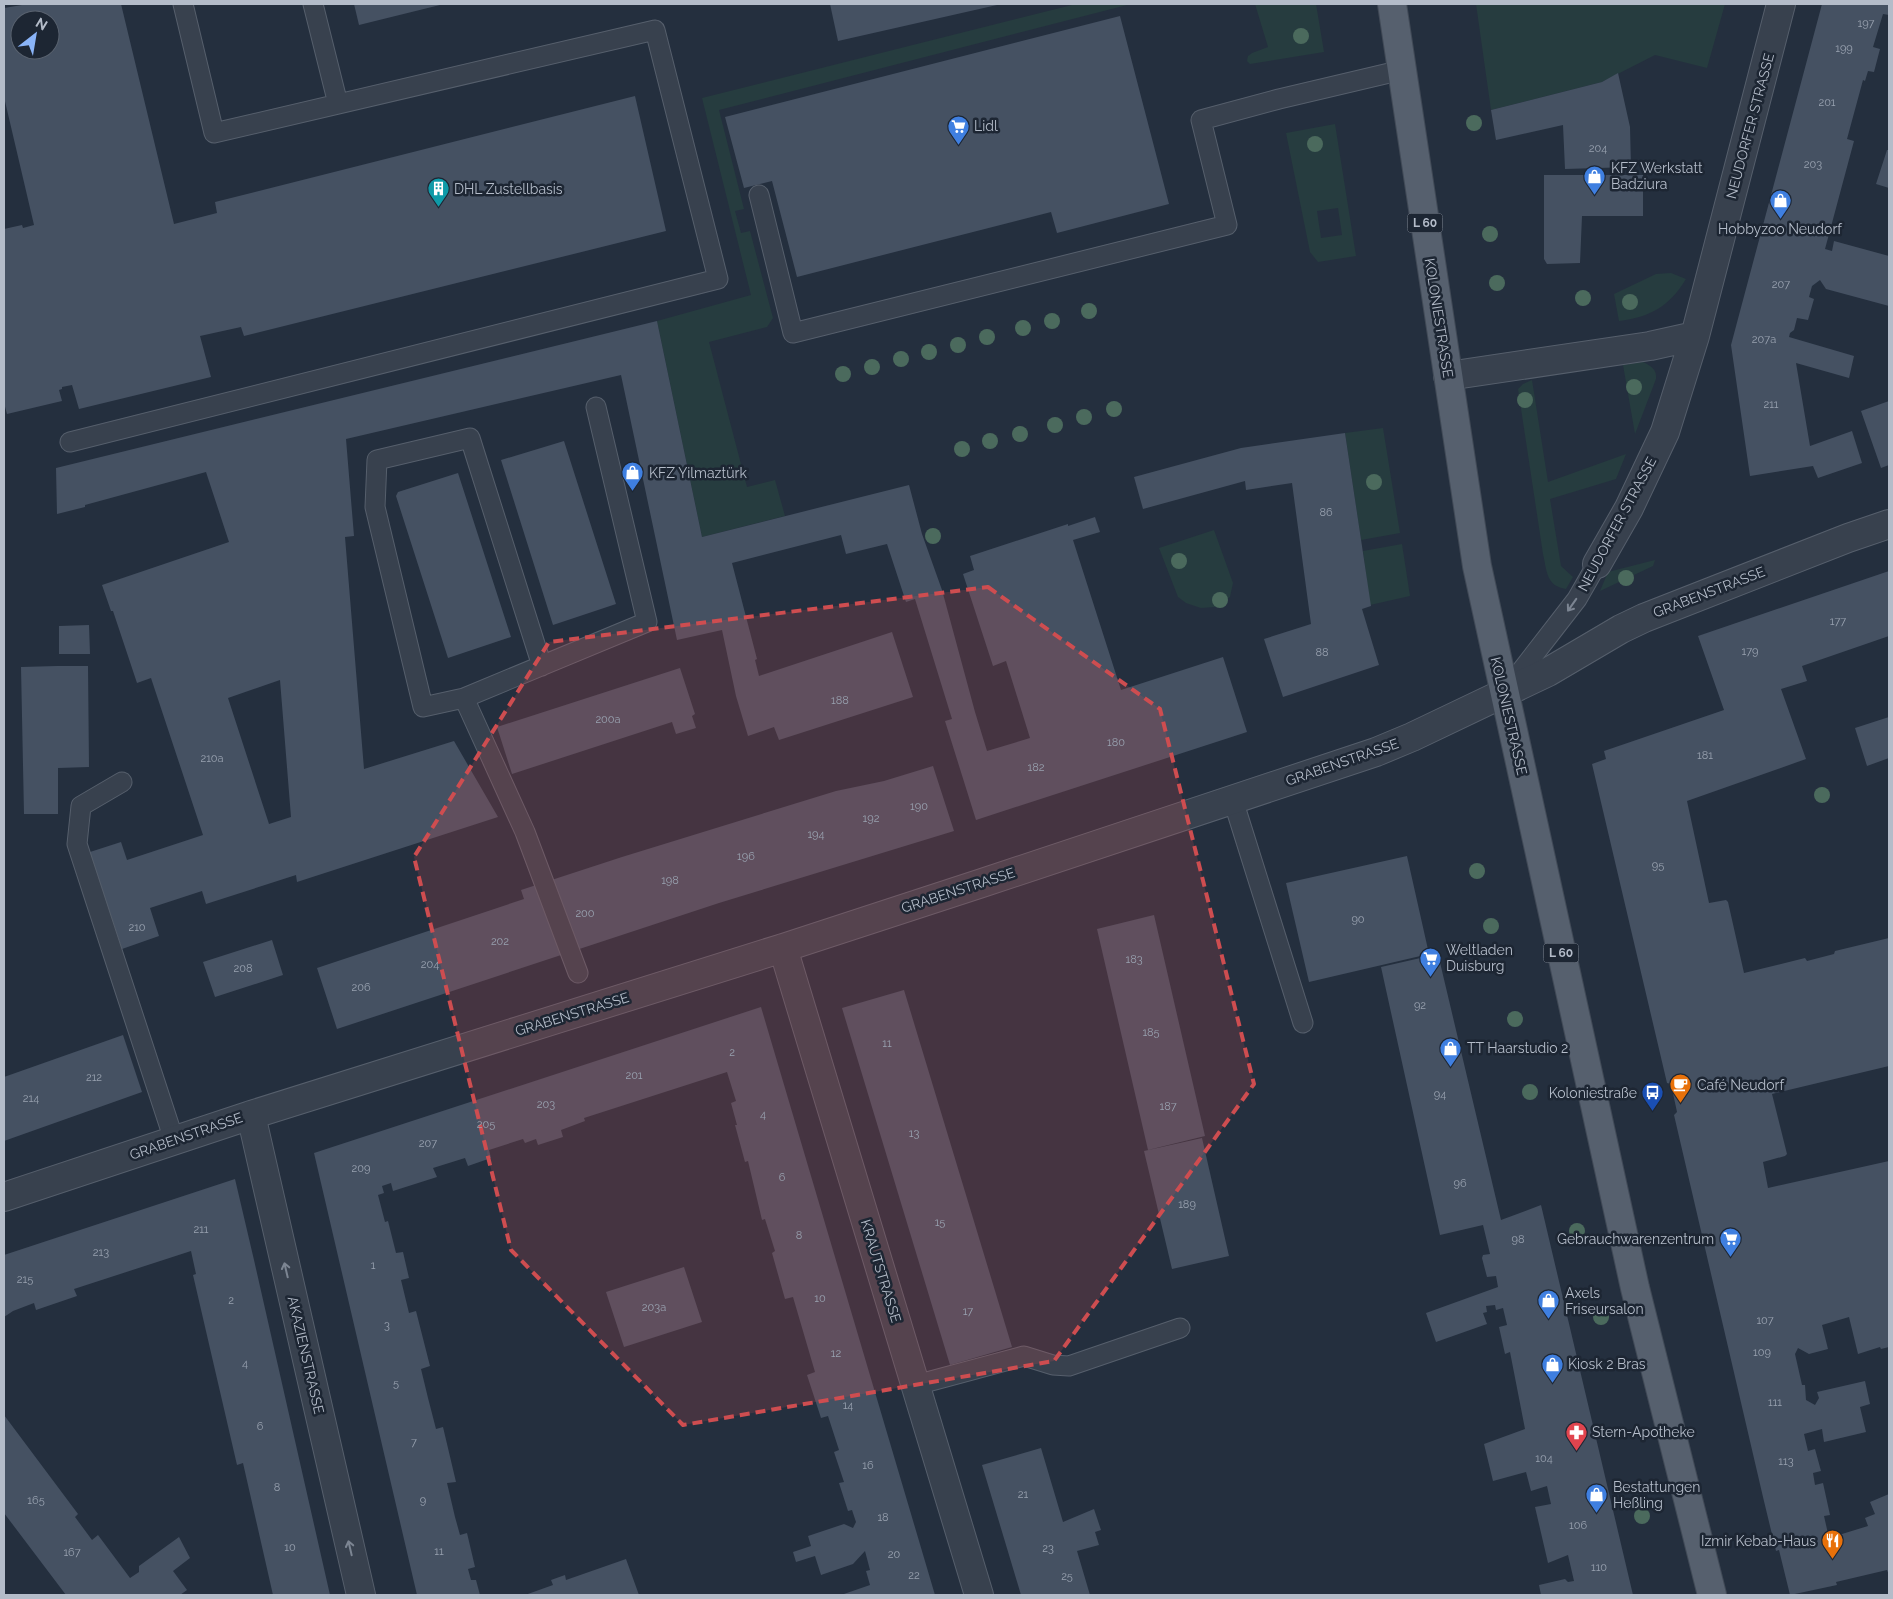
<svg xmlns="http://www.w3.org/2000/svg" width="1893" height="1599" font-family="Raleway,sans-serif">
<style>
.green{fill:#263c3f;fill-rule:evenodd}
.building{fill:#455162;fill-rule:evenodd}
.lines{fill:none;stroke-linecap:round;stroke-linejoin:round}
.service-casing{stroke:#565f6c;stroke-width:21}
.minor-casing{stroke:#565f6c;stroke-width:30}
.primary-casing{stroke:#414a57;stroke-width:30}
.service{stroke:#38414e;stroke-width:19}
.minor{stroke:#38414e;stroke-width:28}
.primary{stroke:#56606e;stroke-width:28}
.tree{fill:#4b6a5d}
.oneway{stroke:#7c8592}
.marked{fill:#ce4d50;fill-opacity:0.2;stroke:#ce4d50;stroke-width:4;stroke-dasharray:10 6;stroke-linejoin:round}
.labels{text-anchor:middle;stroke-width:5;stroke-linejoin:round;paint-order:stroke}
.number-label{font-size:11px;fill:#98a1af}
.shield{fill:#1d2633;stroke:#878f9c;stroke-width:1}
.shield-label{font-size:12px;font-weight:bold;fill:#b4bcc9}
.poi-label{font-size:14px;fill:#b4bcc9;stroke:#1d2633;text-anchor:start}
.street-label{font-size:14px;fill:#b4bcc9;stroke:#1d2633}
</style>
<rect width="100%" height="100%" fill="#242f3e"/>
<path class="green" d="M1076,4H1131L719,110L744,209L735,211L741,233L750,231L773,318L767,327L709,342L747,487L775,480L785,516L702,537L657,321L751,295L702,98Z
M1255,4H1316L1324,52L1250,64L1247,61L1248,56L1252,53L1268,47Z
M1476,4H1725L1707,68L1655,55L1602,82L1491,110Z
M1335,124L1356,256L1318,262L1310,252L1286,133ZM1338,208L1342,235L1321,238L1317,211Z
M1671,273L1686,279C1669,307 1650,317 1619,321L1614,294L1656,274Z
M1643,362C1651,366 1657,369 1656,379L1635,434L1623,365Z
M1532,380L1548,482L1626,454L1616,479L1550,499L1561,566L1573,577L1566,589C1546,586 1547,571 1543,554L1518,389L1523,384Z
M1383,428L1400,533L1361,540L1345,433Z
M1214,530L1233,583L1230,597L1215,607L1201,608L1186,603L1178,597L1159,548Z
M1402,544L1410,596L1370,605L1363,551Z
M1655,560L1653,566L1600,591L1608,572Z"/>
<path class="building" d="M28,4H121L174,224L217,213L215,202L635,96L666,231L244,336L241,327L200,336L211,377L79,409L72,385L62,387V389L59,390L62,401L7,414L4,403V229L22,225L23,228L34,225L4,97V8ZM20,20H50V50H20Z
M354,4H444L359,25Z
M830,4H997V5L838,41Z
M1822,4H1889V15L1883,14L1873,47L1880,49L1874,72L1868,71L1865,81L1863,80L1847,139L1854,141L1825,249L1832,251L1834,241L1889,256V306L1826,289L1820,280L1812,286L1809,297L1814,299L1808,320L1797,318L1794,330L1790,333L1789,337L1854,356L1849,378L1796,363L1810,446L1852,431L1862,463L1818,478L1813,466L1750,476L1731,345Z
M1120,16L1169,204L1057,233L1051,212L797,277L772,181L744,188L725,117Z
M1618,73L1630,127L1631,167L1565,169L1563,125L1496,140L1491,110L1602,82Z
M1887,150H1889V188L1876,184Z
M1544,175H1643V216H1582L1580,263L1547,264L1544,259Z
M657,321L702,537L909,485L922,534L942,590L975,712L987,751L1030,738L1006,661L993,666L963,574L974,570L970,556L1068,524V526L1095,517L1100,532L1073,540L1121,690L1223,657L1247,732L976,820L945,721L952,719L915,599L906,602L887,544L846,554L841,535L732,563L757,659L755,660L759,676L892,632L913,697L779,740L774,727L748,736L736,696L722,630L677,640L621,375L346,439L354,536L345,537L364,769L454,741L498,817L297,882L296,875L206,904L202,891L150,908L159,936L122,949L90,852L121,842L127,860L203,835L151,678L137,683L113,611H111L102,585L229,542L206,472L85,505V507L57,514L56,468ZM280,680L291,817L269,824L228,698Z
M1889,401V465L1881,468L1861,411Z
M1345,433L1371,606L1362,609L1379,665L1283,697L1264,639L1311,624L1292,483L1246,490L1245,481L1143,509L1134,477L1241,448Z
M564,441L616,604L553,625L501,460Z
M458,473L511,637L448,658L396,496L398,492Z
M1889,571V636L1802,666L1807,681L1781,689L1806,759L1687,801L1709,903L1726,900L1728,902L1744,973L1805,958L1807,961L1834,954L1835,951L1889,938V1066L1772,1094L1787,1154L1785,1156L1763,1162L1768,1188L1889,1161V1347L1881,1349L1880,1347L1858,1354L1849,1317L1822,1325L1828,1349L1809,1354L1798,1348L1795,1354L1802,1385H1805L1806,1400L1815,1405L1819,1398L1817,1392L1865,1381L1870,1404L1860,1407L1866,1432L1824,1442L1822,1429L1804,1434L1808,1451L1815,1449L1821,1471L1813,1473L1815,1485L1823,1483L1830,1515L1824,1516L1829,1538L1868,1526L1865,1518L1875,1514L1870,1502L1889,1494V1575L1887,1570L1836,1582L1837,1585L1790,1595L1779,1550L1776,1551L1763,1497L1674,1115L1677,1112L1671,1084L1667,1083L1592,764L1606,759L1604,751L1724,710L1698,636Z
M89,625L90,654H59V626Z
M57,666H88L89,767L58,768V814H24L21,667Z
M680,668L695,714L692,716L696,728L676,734L672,722L512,774L497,727Z
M1889,717V758L1867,766L1855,728Z
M933,766L954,831L719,903L337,1029L317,968L524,899L521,890L622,857L836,791L884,781Z
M1407,856L1429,954L1309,982L1286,883Z
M1154,915L1205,1136L1148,1150L1097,929Z
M272,940L283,975L215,997L203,962Z
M1438,954L1501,1220L1541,1205L1633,1595H1541L1539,1585L1565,1579L1568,1582L1574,1581L1568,1555L1548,1563L1535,1507L1551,1504L1547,1486L1531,1491L1526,1472L1493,1481L1484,1444L1525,1429L1510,1352L1505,1354L1499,1327L1507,1325L1503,1308L1496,1310L1495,1305L1486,1306L1487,1312L1483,1313L1487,1324L1436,1342L1426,1313L1498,1287L1496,1276L1487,1277L1482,1258L1483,1255L1490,1254L1483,1225L1440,1235L1381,967Z
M904,990L1012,1347L950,1365L842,1008Z
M761,1007L935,1595H841L870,1585L866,1571L870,1570L865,1551L853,1564L821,1575L815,1556L796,1562L793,1552L811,1546L808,1536L844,1524L853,1528L856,1522L852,1510L848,1511L839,1483L844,1482L834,1452L839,1450L828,1416L821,1418L807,1375L815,1372L793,1297L785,1299L772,1253L775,1251L765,1219L762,1220L748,1161L745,1162L735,1125H737L731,1103L736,1101L727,1072L584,1118L585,1121L561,1130L563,1137L538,1145L536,1139L525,1143L523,1139L489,1150L491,1158L468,1166L465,1158L433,1168L437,1177L393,1191L391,1183L382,1186L384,1193L378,1195L385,1222L388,1221L396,1253L403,1252L409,1278L401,1280L409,1313L416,1311L430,1366L421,1369L428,1398L436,1429L443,1427L456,1482L447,1483L455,1517L460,1535L467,1533L475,1567L468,1569L471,1580H476L480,1595H417L314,1153Z
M123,1035L142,1092L4,1141V1077Z
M1202,1138L1229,1256L1172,1269L1144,1151Z
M235,1179L254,1260L330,1595H273L243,1463L237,1465L193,1275L196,1274L191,1251L74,1289L77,1296L36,1310L34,1303L13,1311L4,1317V1255Z
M684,1267L702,1322L624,1347L606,1292Z
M4,1415L78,1514L75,1517L92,1540L98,1535L130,1578L139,1572V1566L179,1537L190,1558L173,1571L187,1590L180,1595H66L4,1513Z
M1041,1448L1063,1522L1094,1509L1101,1530L1095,1532L1099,1545L1077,1551L1090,1595H1021L982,1465Z
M626,1559L639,1595H525L553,1585L551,1580L565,1575L566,1580Z"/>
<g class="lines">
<defs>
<path id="service" d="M313,4L338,104
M759,195L793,333L1227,225L1201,120L1279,99L1402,70
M70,442L718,279L655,30L214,133L183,4
M1508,688L1577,599L1597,564
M464,698L423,707L375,507L377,460L470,438L542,666
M122,782L81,806L77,844L174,1140
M1233,800L1303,1023
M578,973L525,832L464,698L647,622L596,407
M916,1385L1024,1356L1053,1365L1069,1366L1180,1328"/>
<path id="minor" d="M1448,376L1650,346L1695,336
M1597,564L1629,508L1665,432L1695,336L1781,4
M783,948L979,1595
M251,1115L361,1595
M4,1197L251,1115L783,948L982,883L1376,752L1412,737L1548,672L1621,629L1644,618L1848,538L1889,524"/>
<path id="primary" d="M1392,4L1477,566L1635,1288L1712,1595"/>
</defs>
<use href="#service" class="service-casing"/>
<use href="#minor" class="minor-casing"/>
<use href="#primary" class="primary-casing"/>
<use href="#service" class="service"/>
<use href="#minor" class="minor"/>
<use href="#primary" class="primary"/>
</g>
<g class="tree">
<circle cx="1301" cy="36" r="8"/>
<circle cx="1474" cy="123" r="8"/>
<circle cx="1315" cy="144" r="8"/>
<circle cx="1490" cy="234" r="8"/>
<circle cx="1497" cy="283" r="8"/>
<circle cx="1583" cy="298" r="8"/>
<circle cx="1630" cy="302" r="8"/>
<circle cx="1089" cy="311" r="8"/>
<circle cx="1052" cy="321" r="8"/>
<circle cx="1023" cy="328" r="8"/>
<circle cx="987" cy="337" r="8"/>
<circle cx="958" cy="345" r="8"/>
<circle cx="929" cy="352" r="8"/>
<circle cx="901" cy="359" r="8"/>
<circle cx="872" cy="367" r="8"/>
<circle cx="843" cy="374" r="8"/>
<circle cx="1634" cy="387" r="8"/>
<circle cx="1525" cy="400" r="8"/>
<circle cx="1114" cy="409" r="8"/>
<circle cx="1084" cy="417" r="8"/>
<circle cx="1055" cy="425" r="8"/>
<circle cx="1020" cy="434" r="8"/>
<circle cx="990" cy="441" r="8"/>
<circle cx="962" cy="449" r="8"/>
<circle cx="1374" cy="482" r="8"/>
<circle cx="933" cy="536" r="8"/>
<circle cx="1179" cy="561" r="8"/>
<circle cx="1626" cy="578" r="8"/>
<circle cx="1220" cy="600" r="8"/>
<circle cx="1822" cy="795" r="8"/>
<circle cx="1477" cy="871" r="8"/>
<circle cx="1491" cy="926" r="8"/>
<circle cx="1515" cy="1019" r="8"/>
<circle cx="1530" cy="1092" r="8"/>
<circle cx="1577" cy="1231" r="8"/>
<circle cx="1601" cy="1317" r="8"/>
<circle cx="1642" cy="1516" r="8"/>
</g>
<defs><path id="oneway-shaft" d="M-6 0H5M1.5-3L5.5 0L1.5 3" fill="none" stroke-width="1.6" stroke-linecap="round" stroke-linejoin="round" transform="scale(1.25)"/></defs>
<g class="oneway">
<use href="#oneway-shaft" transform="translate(1572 605) rotate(125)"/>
<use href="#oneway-shaft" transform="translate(286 1270) rotate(-103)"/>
<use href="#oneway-shaft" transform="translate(350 1548) rotate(-103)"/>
</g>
<path class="marked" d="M988,587L1160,709L1254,1084L1054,1361L683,1425L511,1250L414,857L549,642Z"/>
<defs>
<symbol id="supermarket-pin" viewBox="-11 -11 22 30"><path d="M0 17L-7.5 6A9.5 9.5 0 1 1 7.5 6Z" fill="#3f7fe0" stroke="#1d2633"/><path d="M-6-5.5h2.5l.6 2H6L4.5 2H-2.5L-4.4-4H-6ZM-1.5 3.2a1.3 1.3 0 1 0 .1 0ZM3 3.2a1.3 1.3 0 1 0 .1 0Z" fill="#fff"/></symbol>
<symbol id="shop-pin" viewBox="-11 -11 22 30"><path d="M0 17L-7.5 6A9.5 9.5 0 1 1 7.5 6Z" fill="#3f7fe0" stroke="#1d2633"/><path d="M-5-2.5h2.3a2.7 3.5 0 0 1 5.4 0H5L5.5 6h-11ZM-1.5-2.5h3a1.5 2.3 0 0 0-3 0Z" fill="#fff"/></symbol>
<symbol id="building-pin" viewBox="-11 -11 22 30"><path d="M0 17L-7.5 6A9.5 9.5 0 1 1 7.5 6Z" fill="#0f9aa8" stroke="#1d2633"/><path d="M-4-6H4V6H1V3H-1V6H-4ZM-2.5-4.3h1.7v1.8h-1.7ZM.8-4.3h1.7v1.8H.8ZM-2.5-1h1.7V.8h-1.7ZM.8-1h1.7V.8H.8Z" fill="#fff"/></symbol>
<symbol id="cafe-pin" viewBox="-11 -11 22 30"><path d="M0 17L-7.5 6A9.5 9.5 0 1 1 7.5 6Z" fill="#e8710a" stroke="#1d2633"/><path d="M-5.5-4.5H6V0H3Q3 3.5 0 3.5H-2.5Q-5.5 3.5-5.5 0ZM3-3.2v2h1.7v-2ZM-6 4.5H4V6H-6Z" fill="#fff"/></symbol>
<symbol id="bus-pin" viewBox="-11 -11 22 30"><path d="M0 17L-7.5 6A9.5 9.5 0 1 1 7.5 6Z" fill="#1a4fb4" stroke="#1d2633"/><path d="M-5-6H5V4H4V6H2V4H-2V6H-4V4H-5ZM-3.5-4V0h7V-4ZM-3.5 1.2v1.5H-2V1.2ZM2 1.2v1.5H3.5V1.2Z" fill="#fff"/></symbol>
<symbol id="pharmacy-pin" viewBox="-11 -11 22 30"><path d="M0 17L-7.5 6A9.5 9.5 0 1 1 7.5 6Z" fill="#e0444e" stroke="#1d2633"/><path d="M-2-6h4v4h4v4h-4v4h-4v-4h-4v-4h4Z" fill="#fff"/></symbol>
<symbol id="restaurant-pin" viewBox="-11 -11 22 30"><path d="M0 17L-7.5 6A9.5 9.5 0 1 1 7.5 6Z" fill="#e8710a" stroke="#1d2633"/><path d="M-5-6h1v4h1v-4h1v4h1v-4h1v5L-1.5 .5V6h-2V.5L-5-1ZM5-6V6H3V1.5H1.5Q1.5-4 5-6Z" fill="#fff"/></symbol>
</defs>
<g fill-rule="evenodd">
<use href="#supermarket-pin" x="946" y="114" width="25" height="34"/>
<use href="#shop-pin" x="1582" y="164" width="25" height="34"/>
<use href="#building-pin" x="426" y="176" width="25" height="34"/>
<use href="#shop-pin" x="1768" y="188" width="25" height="34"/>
<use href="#shop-pin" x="620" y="460" width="25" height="34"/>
<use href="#supermarket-pin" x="1418" y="946" width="25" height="34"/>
<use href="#shop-pin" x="1438" y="1036" width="25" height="34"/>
<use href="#cafe-pin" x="1668" y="1072" width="25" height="34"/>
<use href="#bus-pin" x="1640" y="1080" width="25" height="34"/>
<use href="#supermarket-pin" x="1718" y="1226" width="25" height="34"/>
<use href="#shop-pin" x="1536" y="1288" width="25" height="34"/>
<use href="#shop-pin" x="1540" y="1352" width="25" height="34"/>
<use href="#pharmacy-pin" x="1564" y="1420" width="25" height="34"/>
<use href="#shop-pin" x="1584" y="1482" width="25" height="34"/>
<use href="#restaurant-pin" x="1820" y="1528" width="25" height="34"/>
</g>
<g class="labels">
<g class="number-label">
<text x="1866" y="27">197</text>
<text x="1844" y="52">199</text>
<text x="1827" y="106">201</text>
<text x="1598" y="152">204</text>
<text x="1813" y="168">203</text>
<text x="1781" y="288">207</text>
<text x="1764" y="343">207a</text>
<text x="1771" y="408">211</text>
<text x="1326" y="516">86</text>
<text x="1838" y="625">177</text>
<text x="1750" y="655">179</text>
<text x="1322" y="656">88</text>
<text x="840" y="704">188</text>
<text x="608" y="723">200a</text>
<text x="1116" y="746">180</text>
<text x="1705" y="759">181</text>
<text x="212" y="762">210a</text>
<text x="1036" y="771">182</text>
<text x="919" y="810">190</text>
<text x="871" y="822">192</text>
<text x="816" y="838">194</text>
<text x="746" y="860">196</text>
<text x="1658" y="869">95</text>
<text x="670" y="884">198</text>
<text x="585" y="917">200</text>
<text x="1358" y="923">90</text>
<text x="137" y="931">210</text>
<text x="500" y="945">202</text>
<text x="1134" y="963">183</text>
<text x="430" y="968">204</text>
<text x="243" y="972">208</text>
<text x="361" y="991">206</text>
<text x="1420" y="1009">92</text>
<text x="1151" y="1036">185</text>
<text x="887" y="1047">11</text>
<text x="732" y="1056">2</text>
<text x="634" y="1079">201</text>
<text x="94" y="1081">212</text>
<text x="1440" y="1098">94</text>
<text x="31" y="1102">214</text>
<text x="546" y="1108">203</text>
<text x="1168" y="1110">187</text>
<text x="763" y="1118">4</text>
<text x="486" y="1128">205</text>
<text x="914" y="1137">13</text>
<text x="428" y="1147">207</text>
<text x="361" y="1172">209</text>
<text x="782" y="1181">6</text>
<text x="1460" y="1187">96</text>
<text x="1187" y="1208">189</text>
<text x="940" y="1226">15</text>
<text x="201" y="1233">211</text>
<text x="799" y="1239">8</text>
<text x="1518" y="1243">98</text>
<text x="101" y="1256">213</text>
<text x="373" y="1269">1</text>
<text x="25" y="1283">215</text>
<text x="820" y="1302">10</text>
<text x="231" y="1304">2</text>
<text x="654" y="1311">203a</text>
<text x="968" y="1315">17</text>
<text x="1765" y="1324">107</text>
<text x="387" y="1329">3</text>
<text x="1762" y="1356">109</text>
<text x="836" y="1357">12</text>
<text x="245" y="1367">4</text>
<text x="396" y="1387">5</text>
<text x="1775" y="1406">111</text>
<text x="848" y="1409">14</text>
<text x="260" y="1430">6</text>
<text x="414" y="1446">7</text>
<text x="1544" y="1462">104</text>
<text x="1786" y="1465">113</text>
<text x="868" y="1469">16</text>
<text x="277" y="1491">8</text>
<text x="1023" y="1498">21</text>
<text x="36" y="1504">165</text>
<text x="423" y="1504">9</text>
<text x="883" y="1521">18</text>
<text x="1578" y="1529">106</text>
<text x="290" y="1551">10</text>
<text x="1048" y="1552">23</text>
<text x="439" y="1555">11</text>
<text x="72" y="1556">167</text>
<text x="894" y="1558">20</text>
<text x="1599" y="1571">110</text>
<text x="914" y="1579">22</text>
<text x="1067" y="1580">25</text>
</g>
<g class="shield">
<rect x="1407.5" y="213.5" width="35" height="19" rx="4"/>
<rect x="1543.5" y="943.5" width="35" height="19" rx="4"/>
</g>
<g class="shield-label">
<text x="1425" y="227">L 60</text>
<text x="1561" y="957">L 60</text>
</g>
<g class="poi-label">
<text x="974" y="131">Lidl</text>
<text x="1611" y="173">KFZ Werkstatt<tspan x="1611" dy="16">Badziura</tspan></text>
<text x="454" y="194">DHL Zustellbasis</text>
<text x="1780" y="234" text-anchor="middle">Hobbyzoo Neudorf</text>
<text x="649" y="478">KFZ Yilmaztürk</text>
<text x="1446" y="955">Weltladen<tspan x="1446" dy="16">Duisburg</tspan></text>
<text x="1467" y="1053">TT Haarstudio 2</text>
<text x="1697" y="1090">Café Neudorf</text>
<text x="1637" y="1098" text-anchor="end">Koloniestraße</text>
<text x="1714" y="1244" text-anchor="end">Gebrauchwarenzentrum</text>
<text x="1565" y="1298">Axels<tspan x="1565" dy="16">Friseursalon</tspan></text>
<text x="1568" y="1369">Kiosk 2 Bras</text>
<text x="1592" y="1437">Stern-Apotheke</text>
<text x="1613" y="1492">Bestattungen<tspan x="1613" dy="16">Heßling</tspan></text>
<text x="1816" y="1546" text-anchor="end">Izmir Kebab-Haus</text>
</g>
<g class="street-label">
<text transform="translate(1750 126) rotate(-75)" y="5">NEUDORFER STRASSE</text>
<text transform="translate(1439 318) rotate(81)" y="5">KOLONIESTRASSE</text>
<text transform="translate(1617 524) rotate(-62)" y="5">NEUDORFER STRASSE</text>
<text transform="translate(1709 592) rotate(-21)" y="5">GRABENSTRASSE</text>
<text transform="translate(1509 716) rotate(77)" y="5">KOLONIESTRASSE</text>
<text transform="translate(1342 762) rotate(-19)" y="5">GRABENSTRASSE</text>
<text transform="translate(958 890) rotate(-18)" y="5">GRABENSTRASSE</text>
<text transform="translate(572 1014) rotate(-17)" y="5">GRABENSTRASSE</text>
<text transform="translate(186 1136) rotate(-19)" y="5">GRABENSTRASSE</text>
<text transform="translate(881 1271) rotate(73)" y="5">KRAUTSTRASSE</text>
<text transform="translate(306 1355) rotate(77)" y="5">AKAZIENSTRASSE</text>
</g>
</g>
<rect width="1893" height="1599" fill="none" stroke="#b4bcc9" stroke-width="10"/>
<g transform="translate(35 35) rotate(31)"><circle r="24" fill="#1d2633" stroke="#59626f"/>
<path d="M0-4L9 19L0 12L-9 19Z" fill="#8ab4f8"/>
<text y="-8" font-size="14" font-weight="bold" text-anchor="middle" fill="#b4bcc9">N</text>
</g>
</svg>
